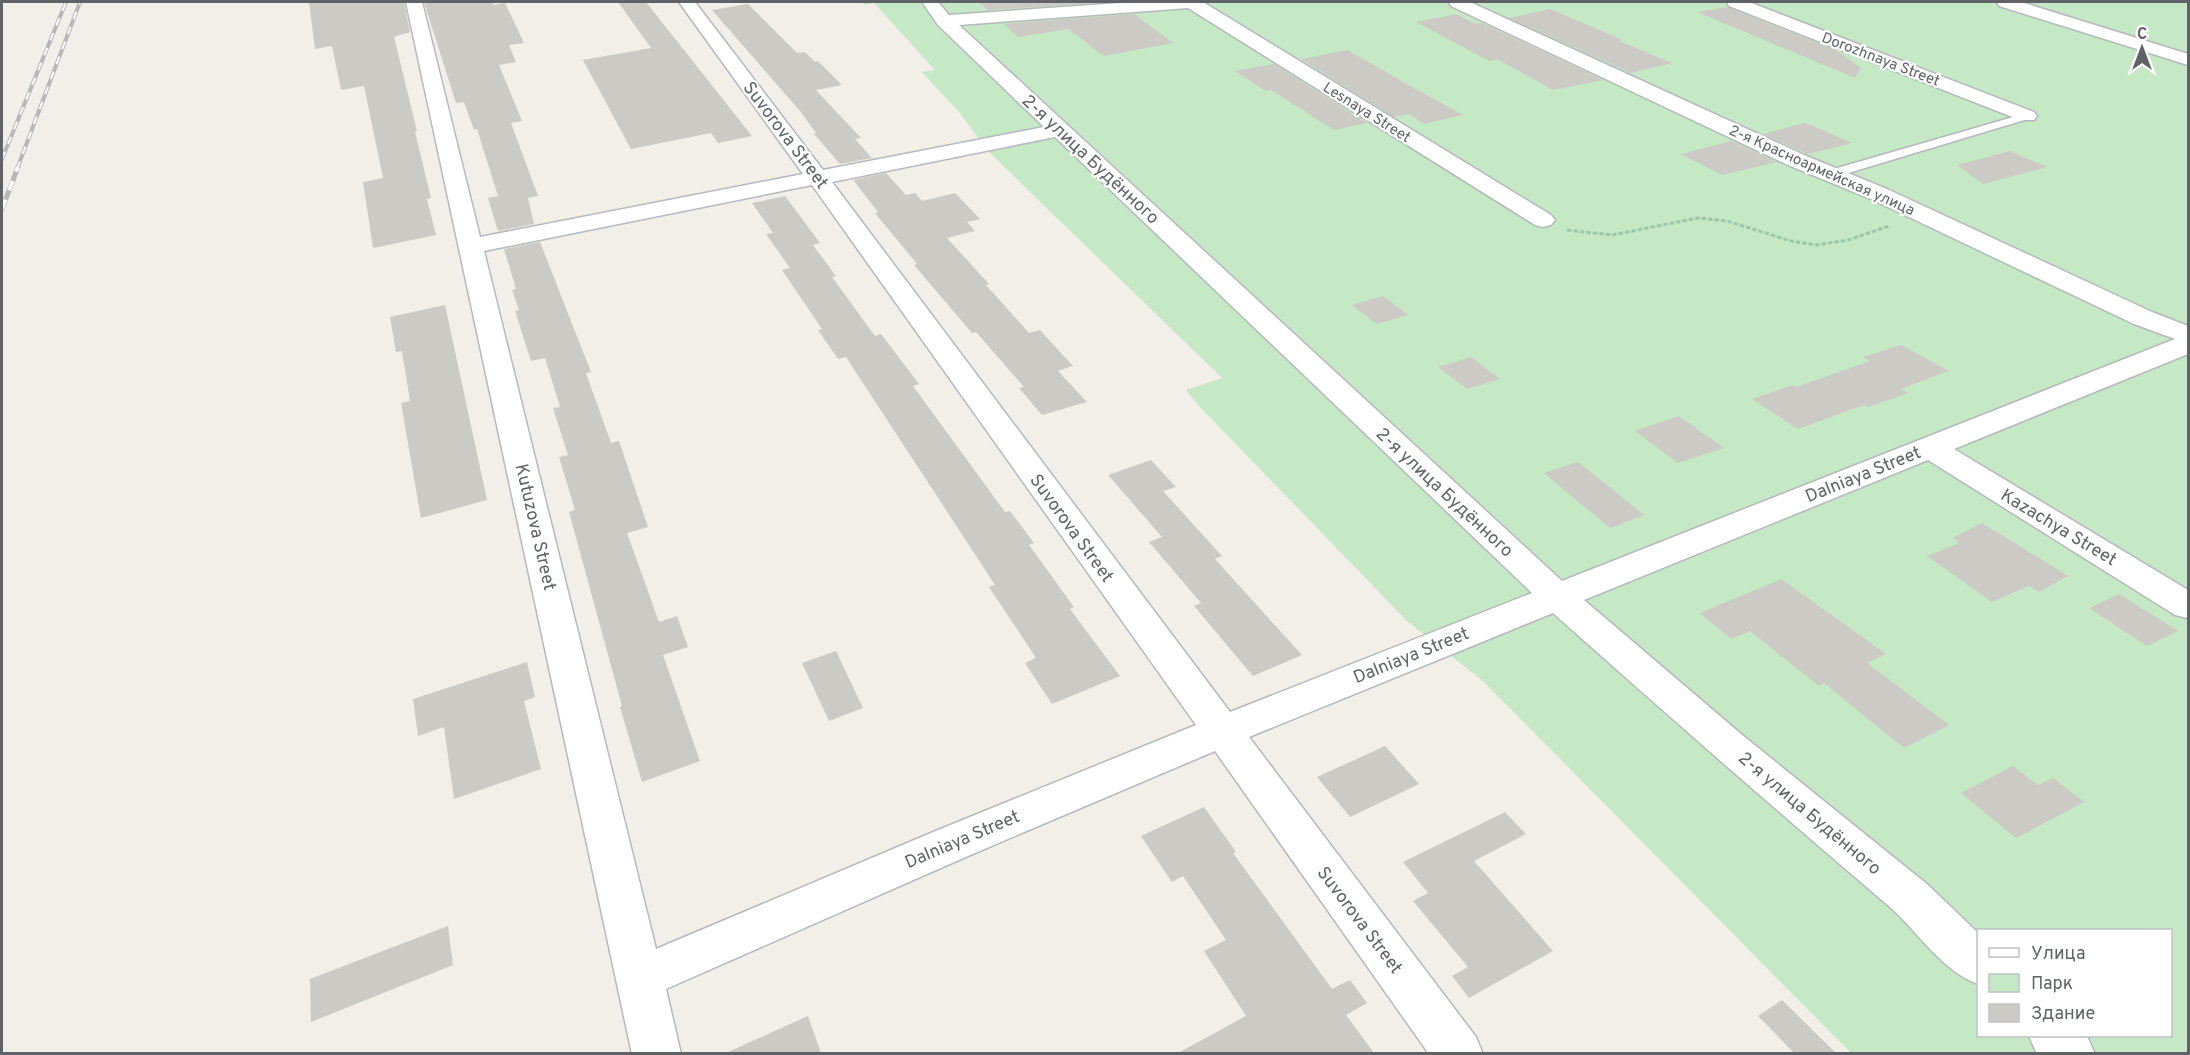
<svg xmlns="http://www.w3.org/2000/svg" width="2190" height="1055" font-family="Overpass,sans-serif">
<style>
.green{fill:#c5e8c5;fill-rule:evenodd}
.building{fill:#cccac5}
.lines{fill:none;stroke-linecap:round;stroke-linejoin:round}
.lane-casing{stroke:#b5b8bc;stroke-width:3}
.street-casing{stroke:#b5b8bc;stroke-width:3}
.path{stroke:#9cc7a9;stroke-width:3;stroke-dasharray:4.5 2;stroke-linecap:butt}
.lane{fill:#fff;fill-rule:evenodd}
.street{fill:#fff;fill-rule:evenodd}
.rail-far1-casing{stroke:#b6b7b8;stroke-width:4}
.rail-casing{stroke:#b6b7b8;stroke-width:5}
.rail-far1{stroke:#fff;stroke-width:2;stroke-dasharray:8;stroke-linecap:butt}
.rail{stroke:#fff;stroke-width:4;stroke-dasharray:10;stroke-linecap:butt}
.labels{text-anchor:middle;stroke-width:4.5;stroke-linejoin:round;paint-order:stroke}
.far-street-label{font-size:15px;fill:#5f6368;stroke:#fff}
.street-label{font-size:18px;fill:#5f6368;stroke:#fff}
</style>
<rect width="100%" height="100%" fill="#f1efe8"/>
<path class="green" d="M862,2H2188V1053H1851L1483,681L1407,621L1199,406L1186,390L1222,378L989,152L959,112L922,72L935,70L874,3L865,5ZM1978,930H2170V1036H1978Z"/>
<path class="building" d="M309,2H404L410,32L394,37L417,131L415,132L431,198L427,199L436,235L373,248L363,182L383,178L364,86L341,90L332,46L315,49Z
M424,2H492L493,5L505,3L524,43L509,45L516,62L499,65L522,121L511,123L538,196L528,198L534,224L498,231L488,198L498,196L477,129L474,130L464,102L456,103Z
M618,2H646L752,136L718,143L711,133L631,149L583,60L651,48Z
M978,2H1110L988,10Z
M748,4L797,53L805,52L815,62L818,61L842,85L816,90L861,138L855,139L872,158L840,164L814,134L816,133L800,111L712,10Z
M1727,7L1836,50L1861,68L1855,78L1697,12Z
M1550,9L1623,40L1619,41L1672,63L1631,73L1509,18Z
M1134,14L1173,43L1104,56L1068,29L1018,37L1004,24Z
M1456,14L1476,24L1482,23L1603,80L1553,90L1497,59L1489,61L1416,22Z
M1348,50L1405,83L1463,115L1424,124L1408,114L1394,117L1301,59Z
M1274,64L1367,123L1334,130L1271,90L1266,91L1235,71Z
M1804,123L1808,124L1852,143L1807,154L1763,134Z
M1732,141L1776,162L1722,175L1681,154Z
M2010,151L2047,167L1983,184L1957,165Z
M886,173L906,195L915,193L922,201L955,193L980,219L967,222L975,231L947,238L989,284L986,285L1029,333L1040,330L1073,366L1058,371L1087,402L1042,415L1019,388L1024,387L976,332L972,333L914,265L917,264L875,213L878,212L853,180Z
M785,196L820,243L813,245L836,276L832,277L875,336L881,334L919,384L913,386L1005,512L1010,511L1034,543L1029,545L1074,607L1070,609L1120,676L1052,704L1025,663L1036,658L989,587L995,585L846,357L838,359L818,330L822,329L782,270L790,268L766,234L773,233L752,203Z
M540,242L591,372L586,373L611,443L619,441L648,527L627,533L659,622L677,616L688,647L663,655L700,761L642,782L620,707L622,706L569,512L575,510L559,457L568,455L553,408L560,407L545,358L531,361L515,311L519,310L512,290L516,289L504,249Z
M1383,296L1408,315L1377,324L1352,305Z
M445,305L487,500L421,518L401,403L410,401L402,351L396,352L390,317Z
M1901,345L1949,371L1900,389L1908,393L1868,407L1864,405L1798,429L1752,399L1793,385L1796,387L1870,361L1863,357Z
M1471,357L1500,379L1467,389L1438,367Z
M1679,416L1724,448L1678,463L1635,431Z
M1151,460L1176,487L1163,491L1222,556L1215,559L1302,655L1253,676L1194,606L1201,603L1149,542L1162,537L1108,475Z
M1578,462L1644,515L1610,528L1544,473Z
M1982,523L2068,576L2039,592L2029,586L1992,602L1927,556L1960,543L1953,538Z
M1781,579L1886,654L1867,663L1949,725L1904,748L1824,683L1819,686L1750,631L1731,639L1700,613Z
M2119,594L2178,631L2147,646L2089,608Z
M836,651L863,708L829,721L802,663Z
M527,662L535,697L524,701L541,769L454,799L444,727L418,736L413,699Z
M1385,746L1419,784L1350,817L1317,777Z
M2013,766L2038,785L2053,778L2084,802L2016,838L1961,793Z
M1204,807L1236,852L1233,853L1332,989L1350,980L1367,1003L1346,1015L1374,1053H1178L1246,1016L1204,951L1226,940L1183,876L1172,882L1141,836Z
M1505,812L1526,834L1474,861L1553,951L1469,998L1452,976L1468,967L1413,901L1428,893L1403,862Z
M448,926L453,965L311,1022L310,979Z
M1782,1000L1836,1053H1794L1758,1016Z
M808,1016L821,1053H726Z"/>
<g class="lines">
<defs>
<path id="lane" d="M2027,113L2031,114V118L1835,177H1827L1825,174L1827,171Z"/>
<path id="street" d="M406,2H422L480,237L803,174L679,2H695L823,170L1044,127L938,25L922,2H938L949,15L1135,2H1203L1551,215L1555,220L1551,225L1543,227L1535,225L1188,8L959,25L1562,581L2175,339L2134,324L1871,199L1788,165L1451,6L1449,2H1470L1804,155L1887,189L2152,312L2188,326V354L1954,449L2188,590V618L2175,615L1928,460L1584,600L1741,734L1928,885L1978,933V984C1942,971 1918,932 1890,907C1776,810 1664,712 1553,613L1249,737L1476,1037L1483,1054H1429L1215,751L968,856L666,989L681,1054H632ZM1055,137L1532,593L1230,712L832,182ZM812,185L1196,725L938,830L656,949L484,251Z
M1727,2H1749L2034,112L2037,116L2034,120H2020L1729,6Z
M1997,2H2021L2188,54V65L1999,6Z
M2029,1036H2087L2095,1054H2037Z"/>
</defs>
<use href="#lane" class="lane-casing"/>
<use href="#street" class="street-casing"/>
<path class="path" d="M1567,230L1612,235L1698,218L1727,221L1791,241L1816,245L1848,240L1889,226"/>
<use href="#lane" class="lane"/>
<use href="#street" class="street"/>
<defs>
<path id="rail-far1" d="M2,159L66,2
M17,169L80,2"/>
<path id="rail" d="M2,209L18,167"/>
</defs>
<use href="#rail-far1" class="rail-far1-casing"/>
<use href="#rail" class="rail-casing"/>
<use href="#rail-far1" class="rail-far1"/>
<use href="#rail" class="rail"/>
</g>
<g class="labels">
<g class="far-street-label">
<text transform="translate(1881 59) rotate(21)" y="5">Dorozhnaya Street</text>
<text transform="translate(1367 112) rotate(32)" y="5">Lesnaya Street</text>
<text transform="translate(1822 170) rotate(24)" y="5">2-я Красноармейская улица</text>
</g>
<g class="street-label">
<text transform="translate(786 135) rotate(53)" y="6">Suvorova Street</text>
<text transform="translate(1091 159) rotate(43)" y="6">2-я улица Будённого</text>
<text transform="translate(1863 474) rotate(-22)" y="6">Dalniaya Street</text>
<text transform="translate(1445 492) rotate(43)" y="6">2-я улица Будённого</text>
<text transform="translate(536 527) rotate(77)" y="6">Kutuzova Street</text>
<text transform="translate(2059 527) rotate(31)" y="6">Kazachya Street</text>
<text transform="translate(1072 528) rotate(54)" y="6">Suvorova Street</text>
<text transform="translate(1411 655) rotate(-22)" y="6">Dalniaya Street</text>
<text transform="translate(1810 813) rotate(40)" y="6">2-я улица Будённого</text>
<text transform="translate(962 839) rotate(-23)" y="6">Dalniaya Street</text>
<text transform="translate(1360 920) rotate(53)" y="6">Suvorova Street</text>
</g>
</g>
<rect width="2190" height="1055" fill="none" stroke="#5f6368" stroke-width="6"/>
<rect x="1977" y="929" width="195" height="108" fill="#ffffff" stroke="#bfc1c3" stroke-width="1.5"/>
<rect x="1989" y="948" width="30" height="9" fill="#ffffff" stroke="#bfc1c3" stroke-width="1.5"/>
<text x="2031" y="959" font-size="18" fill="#5f6368">Улица</text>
<rect x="1989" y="974" width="30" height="18" fill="#c5e8c5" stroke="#bfc1c3" stroke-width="1.5"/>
<text x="2031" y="989" font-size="18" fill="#5f6368">Парк</text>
<rect x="1989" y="1004" width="30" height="18" fill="#cccac5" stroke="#bfc1c3" stroke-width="1.5"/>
<text x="2031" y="1019" font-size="18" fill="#5f6368">Здание</text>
<g transform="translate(2142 48)" stroke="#ffffff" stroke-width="4.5" paint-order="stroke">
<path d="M0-4.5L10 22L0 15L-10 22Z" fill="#5f6368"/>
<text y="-9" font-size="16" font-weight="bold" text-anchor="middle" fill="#5f6368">С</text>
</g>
</svg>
